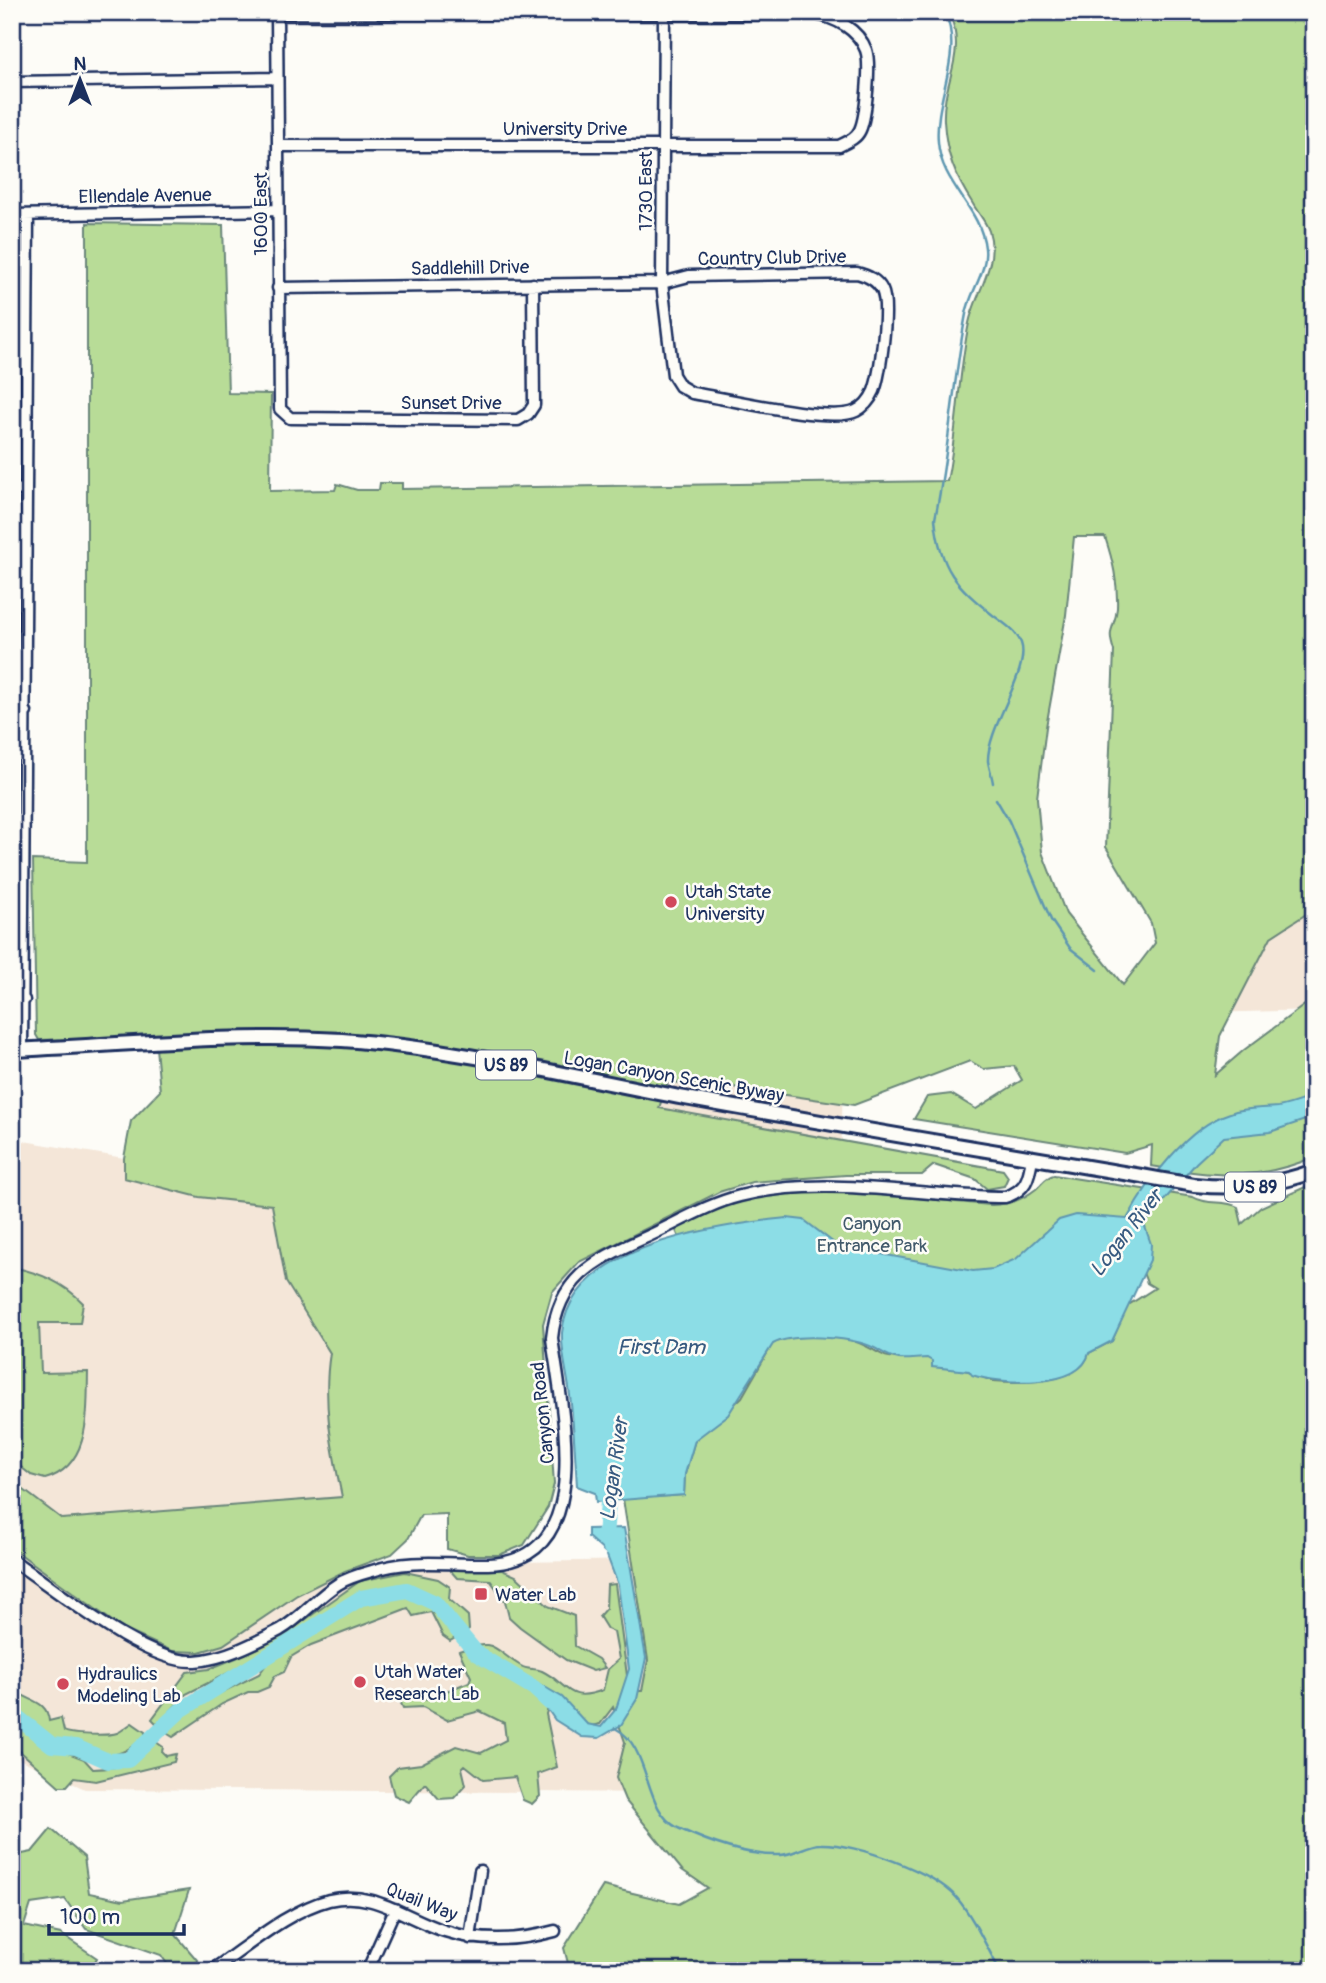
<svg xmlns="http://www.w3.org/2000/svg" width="1326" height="1983" font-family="Pangolin,sans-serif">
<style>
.built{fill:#f4e6d8;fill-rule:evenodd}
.green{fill:#b8dc97;stroke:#6a867a;stroke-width:2;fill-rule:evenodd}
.water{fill:#8cdde6;stroke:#5f97b0;stroke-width:2}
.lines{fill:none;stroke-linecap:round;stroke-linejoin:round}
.stream{stroke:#5f97b0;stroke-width:2.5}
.river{stroke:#8cdde6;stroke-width:16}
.minor-casing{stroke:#1b2f5e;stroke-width:15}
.major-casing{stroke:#1b2f5e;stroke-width:18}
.minor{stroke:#fdfcf7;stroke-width:10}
.major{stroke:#fdfcf7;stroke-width:12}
.poi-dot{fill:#d1495b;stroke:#fdfcf7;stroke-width:2.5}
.labels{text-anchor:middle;stroke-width:5;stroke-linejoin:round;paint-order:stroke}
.shield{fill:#fdfcf7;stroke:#5f6c8c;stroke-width:2}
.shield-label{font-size:18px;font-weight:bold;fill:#1b2f5e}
.street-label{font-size:19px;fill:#1b2f5e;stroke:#fdfcf7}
.poi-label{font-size:19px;fill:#1b2f5e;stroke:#fdfcf7;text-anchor:start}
.park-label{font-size:19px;fill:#425a6c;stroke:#fdfcf7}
.water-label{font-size:21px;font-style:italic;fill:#375a80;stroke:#fdfcf7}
</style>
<rect width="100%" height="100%" fill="#fdfcf7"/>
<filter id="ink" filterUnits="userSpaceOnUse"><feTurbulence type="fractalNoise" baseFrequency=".0143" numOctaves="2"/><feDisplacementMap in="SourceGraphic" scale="14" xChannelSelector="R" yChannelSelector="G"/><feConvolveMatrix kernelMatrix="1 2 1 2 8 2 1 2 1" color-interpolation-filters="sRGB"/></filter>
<g filter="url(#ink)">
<path class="built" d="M949,12H1314V1010L844,1023L841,1173L493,1199V1453L280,1566L643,1560L642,1520L712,1439L810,1794L85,1789L12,1756V1139L124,1158V1178L199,1197L272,1204L290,491L947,481L969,322L989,266L991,249L989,231L955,175L946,150L944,116L957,55V29ZM816,510L1120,537L1178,966L1123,986L1066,914L1057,890Z"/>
<path class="green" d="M949,12H1314V909L1271,937L1220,1036L1215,1075L1244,1050L1314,998V1157C1256,1182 1211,1176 1151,1166L1152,1145L1125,1153L914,1119L927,1097L951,1094L976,1109L1022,1080L1014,1066L984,1069L970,1061L854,1105L726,1086L668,1082L659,1108L1003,1170L1008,1177L1004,1186L987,1189L975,1179L934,1165L922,1175H846L752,1182L719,1192L579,1262L552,1292L543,1324L554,1484L548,1507L524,1545L499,1555H468L447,1549V1514L421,1515L408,1539L392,1554L345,1571L297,1595L223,1645L199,1652L172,1651L123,1629L12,1548V1481L62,1519L342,1497C332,1449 322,1402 330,1353L286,1282L272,1205L199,1197L124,1178V1158L131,1121L160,1091L155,1037L39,1040L36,1035L33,860L87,862V223L223,225L228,393L271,394L270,491L335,490L337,484L357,490H379L380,483H402V489L947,481C958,429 958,375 969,323C975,294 1000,263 989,231C986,222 978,213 973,204C955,176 946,154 944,121C942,81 968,55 949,12ZM1074,537H1105C1113,561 1118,582 1117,608C1115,630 1106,627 1114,651L1106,847L1151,923L1155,943L1123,985L1066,914L1042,852L1037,798L1046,727L1066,615Z
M1054,1175L1193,1197C1208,1206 1224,1199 1238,1207L1242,1224L1261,1207L1314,1183V1971H570L564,1948L603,1886L679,1904L708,1888L682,1870L625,1800L616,1778L625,1742L613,1707L600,1724L586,1727L551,1698L546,1714L557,1767L538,1774L540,1796L532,1804L523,1800L515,1777L484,1780L465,1765L462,1768L466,1785L454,1798L439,1799L425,1783L409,1802L394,1795L389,1776L398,1767L421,1764L456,1746L481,1753L506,1740L504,1723L480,1711L447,1720L423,1707L403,1708L400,1701L411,1696L424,1700L469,1682L471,1677L459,1651C496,1637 492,1649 521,1666C527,1670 535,1668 542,1671C569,1684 567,1704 603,1690L608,1669L619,1659L614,1632L607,1629L599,1616L606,1608L607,1585L615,1584L629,1691H642L648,1660L623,1499L684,1495L685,1474L695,1440L742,1397L773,1343C790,1335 827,1336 846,1339C862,1342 872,1350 885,1356C900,1361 915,1354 928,1358C942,1363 954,1368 968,1371C977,1372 984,1380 993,1381C1018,1383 1081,1385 1089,1353L1112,1341L1127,1306L1155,1288L1147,1283L1142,1270L997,1278L680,1240L675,1228C699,1218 725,1204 750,1199C829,1184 914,1199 992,1205C1010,1204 1022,1200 1036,1189C1043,1183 1045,1177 1054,1175Z
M12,1267C40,1273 63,1282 83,1303L80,1323H39L41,1373L88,1372C87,1411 91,1466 45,1479L31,1475L12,1460Z
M449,1569L502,1570L516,1576L548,1606L574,1616L575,1646L598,1659L605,1668L593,1671L566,1660L520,1627L509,1617L505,1601L490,1580L457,1578Z
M405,1572L438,1579L450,1587L449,1599L468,1616L469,1630L450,1641L443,1636L431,1612L413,1616L408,1608L311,1645L291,1657L284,1672L275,1676L269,1687L257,1692H248L222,1704L173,1737L168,1734V1727L180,1713L259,1674L272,1657L313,1634L326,1623L322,1618L267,1653L186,1694L161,1721L156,1723L152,1719L187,1672L209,1669L236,1658L295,1627L360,1581Z
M12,1688C27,1702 47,1699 49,1721L61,1718L64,1731C71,1735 109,1736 117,1733C122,1731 127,1726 132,1723L145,1732V1736C116,1764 101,1756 68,1742L62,1743L63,1751L84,1759L93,1769C124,1768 134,1765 156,1742L163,1747L162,1752L166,1756L176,1754L174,1762L96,1781L74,1778L67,1786H59L12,1744Z
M51,1829L84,1857L89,1893L123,1900L189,1890L175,1934L198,1961L183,1971H172L161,1955L86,1929L65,1899L31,1904L24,1926L61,1934L97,1958L89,1971H12V1856L32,1852Z"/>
<path class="water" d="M1314,1096V1117L1270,1132L1224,1137L1196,1163L1144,1224L1151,1244L1150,1260L1112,1341L1089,1353C1080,1390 999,1384 972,1375L969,1371L932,1367V1361L927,1358C918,1358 908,1360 899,1359C887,1357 880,1350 870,1346C848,1337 793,1333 773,1344L728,1415L695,1440L685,1474L684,1495L596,1502L595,1493L577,1486C575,1456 574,1426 570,1396C568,1375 561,1354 562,1333C570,1244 719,1225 787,1218L804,1220L838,1246L973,1271L993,1269L1016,1259L1059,1220L1076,1215L1127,1219C1148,1181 1187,1127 1230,1113C1246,1107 1261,1109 1278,1107C1290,1105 1302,1100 1314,1096Z
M624,1528L646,1658L637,1699L621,1725L599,1738L582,1737L555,1720L524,1675L562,1697L587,1724L601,1727L616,1709L629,1669L618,1585L606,1553L588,1537V1529Z"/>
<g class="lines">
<path class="stream" d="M945,12C964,56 934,97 938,142C941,184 981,208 985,248C988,271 970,291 966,314C953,382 949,451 935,519C940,569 956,586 994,616C1004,623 1017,632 1021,643C1031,670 987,727 988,761C989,768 992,776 993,783
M996,799L1009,821L1051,920L1070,948L1098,970
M615,1728C652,1747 642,1810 678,1828C708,1842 747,1856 780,1855C794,1855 807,1844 821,1844C855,1843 935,1872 957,1898C975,1920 986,1946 1000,1971"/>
<path class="river" d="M610,1481L605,1535L611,1548
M12,1713L52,1745L76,1747L108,1761L128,1760L181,1710L361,1598L407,1590L435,1603L477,1654L534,1688L550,1703"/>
<defs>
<path id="minor" d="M277,12L280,409L290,418L518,420L528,414L534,405L533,284
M277,13L815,14C836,18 858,29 866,50C871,64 866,117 860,130C856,139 847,142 839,146H278
M12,82L277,78
M12,215L278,210
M278,288L662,283L689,276L857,273C868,276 877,280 882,290C890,306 880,375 874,391C870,400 864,407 856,411C832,424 724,398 692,393L680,386L673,375L662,283L664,15
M12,489L26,490
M12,713L26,712
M12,999L24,1000
M22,1050L28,215
M12,1560C56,1589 145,1664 195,1661C224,1659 255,1643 280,1630C301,1618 317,1597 338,1584C347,1578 361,1574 372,1571C410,1558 449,1565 488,1564C599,1561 561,1407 552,1338C558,1279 593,1261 642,1239C674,1225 707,1204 740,1196C825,1174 918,1197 1005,1197C1026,1191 1029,1178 1032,1158
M470,1938L480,1871
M369,1967L395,1909
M211,1971C247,1947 287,1911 329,1900C373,1889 406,1919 445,1931C482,1943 518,1941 555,1931"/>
<path id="major" d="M12,1050C122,1045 232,1033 342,1040C456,1048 573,1077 685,1098C855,1129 1025,1156 1194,1185C1238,1189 1273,1186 1314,1171"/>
</defs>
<use href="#minor" class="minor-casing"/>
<use href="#major" class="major-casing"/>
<use href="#minor" class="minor"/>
<use href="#major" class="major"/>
</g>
</g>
<g class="poi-dot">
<circle cx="671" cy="902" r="7"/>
<rect x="474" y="1587" width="14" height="14" rx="3.5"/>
<circle cx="360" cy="1682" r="7"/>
<circle cx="63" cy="1684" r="7"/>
</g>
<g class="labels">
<g class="shield">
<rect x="476" y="1050.5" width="60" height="29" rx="5"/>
<rect x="1225" y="1172.5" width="60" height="29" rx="5"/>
</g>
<g class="shield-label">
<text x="506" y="1071">US 89</text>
<text x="1255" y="1193">US 89</text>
</g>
<g class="street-label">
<text x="565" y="135">University Drive</text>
<text transform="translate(645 191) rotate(-90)" y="7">1730 East</text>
<text transform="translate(145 195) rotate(-1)" y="7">Ellendale Avenue</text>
<text transform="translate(260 214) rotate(-90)" y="7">1600 East</text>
<text transform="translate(772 257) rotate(-1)" y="7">Country Club Drive</text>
<text transform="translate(470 267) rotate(-1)" y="7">Saddlehill Drive</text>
<text x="451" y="409">Sunset Drive</text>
<text transform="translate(674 1076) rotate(10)" y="7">Logan Canyon Scenic Byway</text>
<text transform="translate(542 1413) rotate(-96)" y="7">Canyon Road</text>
<text transform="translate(422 1901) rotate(22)" y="7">Quail Way</text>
</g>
<g class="poi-label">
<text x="685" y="898">Utah State<tspan x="685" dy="22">University</tspan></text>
<text x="495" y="1601">Water Lab</text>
<text x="374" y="1678">Utah Water<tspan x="374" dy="22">Research Lab</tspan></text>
<text x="77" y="1680">Hydraulics<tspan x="77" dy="22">Modeling Lab</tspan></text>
</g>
<g class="park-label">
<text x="872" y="1230">Canyon<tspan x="872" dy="22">Entrance Park</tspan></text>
</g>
<g class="water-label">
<text transform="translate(1126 1233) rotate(-52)" y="7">Logan River</text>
<text x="661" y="1354">First Dam</text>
<text transform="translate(614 1469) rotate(-82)" y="7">Logan River</text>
</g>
</g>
<rect width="1326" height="1983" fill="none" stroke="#fdfcf7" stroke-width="42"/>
<rect x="21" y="21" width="1284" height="1941" fill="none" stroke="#1b2f5e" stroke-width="2.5" filter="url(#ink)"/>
<g transform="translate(80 80)" stroke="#fdfcf7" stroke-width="5" paint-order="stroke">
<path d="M0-5L12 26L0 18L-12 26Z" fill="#1b2f5e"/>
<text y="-10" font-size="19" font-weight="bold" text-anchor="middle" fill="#1b2f5e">N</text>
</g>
<path d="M49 1924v10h135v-10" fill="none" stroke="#1b2f5e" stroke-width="3.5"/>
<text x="60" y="1924" font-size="21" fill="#1b2f5e" stroke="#fdfcf7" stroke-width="5" paint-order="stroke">100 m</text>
</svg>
